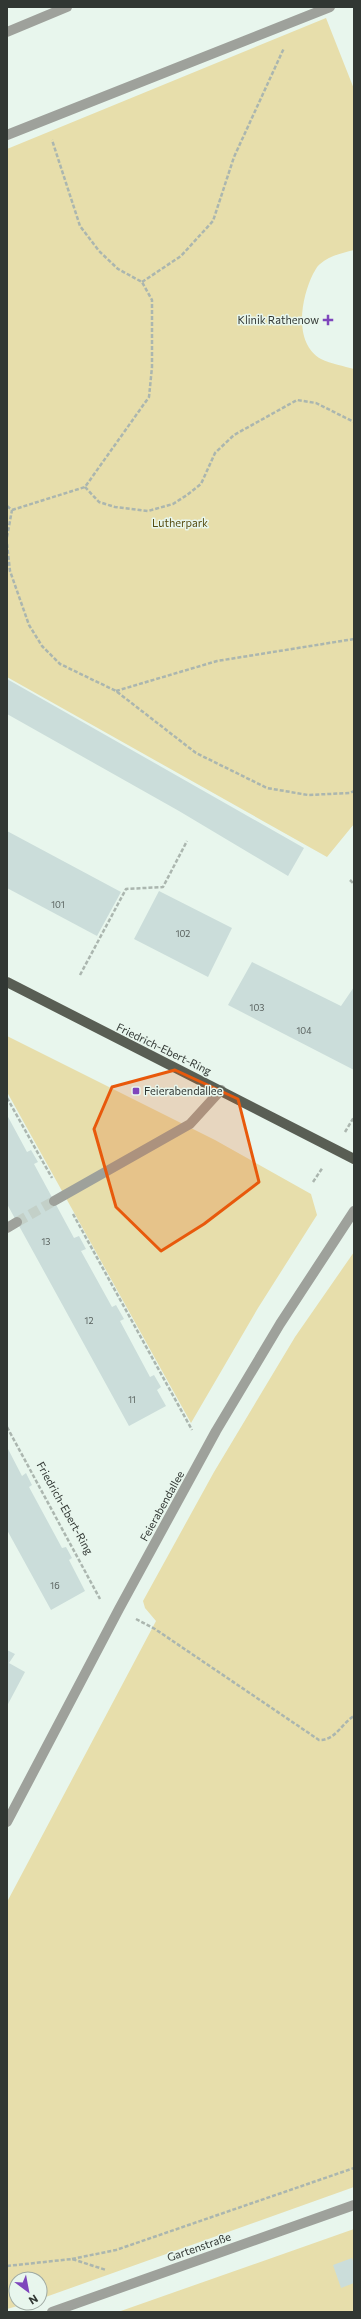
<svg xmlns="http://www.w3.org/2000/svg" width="361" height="2319" font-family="Commissioner,sans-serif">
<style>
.green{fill:#e7deab}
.building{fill:#cbddda}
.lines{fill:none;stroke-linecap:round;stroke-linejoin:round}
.minor-tunnel{stroke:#c3d0c8;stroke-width:10;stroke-dasharray:10 5;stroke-linecap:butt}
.path{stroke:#abb6af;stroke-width:2.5;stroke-dasharray:4 2;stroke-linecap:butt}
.minor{stroke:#9ea19b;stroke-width:10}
.major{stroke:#595e54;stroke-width:10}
.marked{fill:#e8590c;fill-opacity:0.2;stroke:#e8590c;stroke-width:3;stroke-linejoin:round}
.poi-dot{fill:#7e46bc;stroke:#e8f6ed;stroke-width:1.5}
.labels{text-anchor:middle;stroke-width:3;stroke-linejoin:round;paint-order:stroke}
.number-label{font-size:9px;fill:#58605d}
.poi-label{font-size:11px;fill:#313733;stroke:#e8f6ed;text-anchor:end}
.park-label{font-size:11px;fill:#564c10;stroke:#e8f6ed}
.street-label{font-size:11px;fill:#313733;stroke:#e8f6ed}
</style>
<rect width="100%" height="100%" fill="#e8f6ed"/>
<path class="green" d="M326,18L354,89V250C342,253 329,256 320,264C317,266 315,271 313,274C301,298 293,343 321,359C331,364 344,366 354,369V824L327,857L7,677V149Z
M7,1036L215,1140L311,1194L317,1215L258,1308L191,1423L7,1092Z
M354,1252V2187L40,2299V2279H16V2303H28L7,2309V1902L156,1621L145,1608L143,1601L214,1472L295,1337Z
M354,2229V2312H118Z"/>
<path class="building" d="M7,679L304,848L288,876L179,811L7,714Z
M7,831L121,892L97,936L7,888Z
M159,891L232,928L208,977L134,939Z
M252,962L341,1006L354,987V1070L228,1005Z
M7,1115L27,1152L31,1150L38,1162L34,1164L74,1238L79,1236L86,1249L81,1251L112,1307L116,1305L124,1319L120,1321L150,1377L154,1375L161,1387L157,1390L166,1406L129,1426L7,1204Z
M7,1447L22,1476L26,1473L32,1485L29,1487L62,1548L66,1547L72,1558L69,1560L85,1591L51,1610L7,1530Z
M7,1650L15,1654L9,1663L25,1672L7,1706Z
M352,2258L354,2264V2283L341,2288L333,2265Z"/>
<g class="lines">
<path class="minor-tunnel" d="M17,1222L54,1201"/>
<path class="path" d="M142,282L181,256L213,221L234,157L284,48
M85,487L99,502L115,507L148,511L173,504L187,495L201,484L215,453L234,435L297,400L316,403L354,422
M7,506L12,510
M12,510L85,487L149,397L152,367V300L142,282L118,269L99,251L80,226L52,140
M7,537L12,510
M7,544L10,571L29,625L42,646L60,664L116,691L196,753L267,788L308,795L350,793L354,791
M116,691L217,661L354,639
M350,880L354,884
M80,975L126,889L163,887L187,841
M7,1098L52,1178
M345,1132L354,1117
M313,1182L323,1167
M73,1214L192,1430
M7,1427L100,1599
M136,1619L155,1629L319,1740C335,1741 342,1723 354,1716
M72,2259L116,2250L354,2168
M7,2266L72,2259L106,2270"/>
<path class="minor" d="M7,32L67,7
M7,135L330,7
M54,1201L190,1124L221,1090
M7,1228L17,1222
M7,1822L119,1609L216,1431L280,1324L354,1211
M52,2312L354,2205"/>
<path class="major" d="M7,982L354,1159"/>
</g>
<path class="marked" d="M175,1070L238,1099L259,1182L204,1224L161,1251L116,1207L94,1129L112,1087Z"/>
<g class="poi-dot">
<path d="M326 314h4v4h4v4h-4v4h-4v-4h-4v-4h4z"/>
<rect x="132" y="1087" width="8" height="8" rx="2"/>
</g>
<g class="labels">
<g class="number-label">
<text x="58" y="908">101</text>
<text x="183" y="937">102</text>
<text x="257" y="1011">103</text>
<text x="304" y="1034">104</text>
<text x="46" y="1245">13</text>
<text x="89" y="1324">12</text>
<text x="132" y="1403">11</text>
<text x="55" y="1589">16</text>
</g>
<g class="poi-label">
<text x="319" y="324">Klinik Rathenow</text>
<text x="144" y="1095" text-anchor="start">Feierabendallee</text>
</g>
<g class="park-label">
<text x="180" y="527">Lutherpark</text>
</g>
<g class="street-label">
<text transform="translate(164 1049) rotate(26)" y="4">Friedrich-Ebert-Ring</text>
<text transform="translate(162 1506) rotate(-61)" y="4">Feierabendallee</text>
<text transform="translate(65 1508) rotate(61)" y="4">Friedrich-Ebert-Ring</text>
<text transform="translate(199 2247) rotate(-19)" y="4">Gartenstraße</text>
</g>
</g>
<rect width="361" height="2319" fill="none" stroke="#313733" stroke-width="16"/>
<g transform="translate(28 2291) rotate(148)"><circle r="19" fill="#e8f6ed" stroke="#9faaa3"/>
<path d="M0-3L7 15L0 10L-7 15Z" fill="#7e46bc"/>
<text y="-6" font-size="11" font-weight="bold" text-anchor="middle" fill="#313733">N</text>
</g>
</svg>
